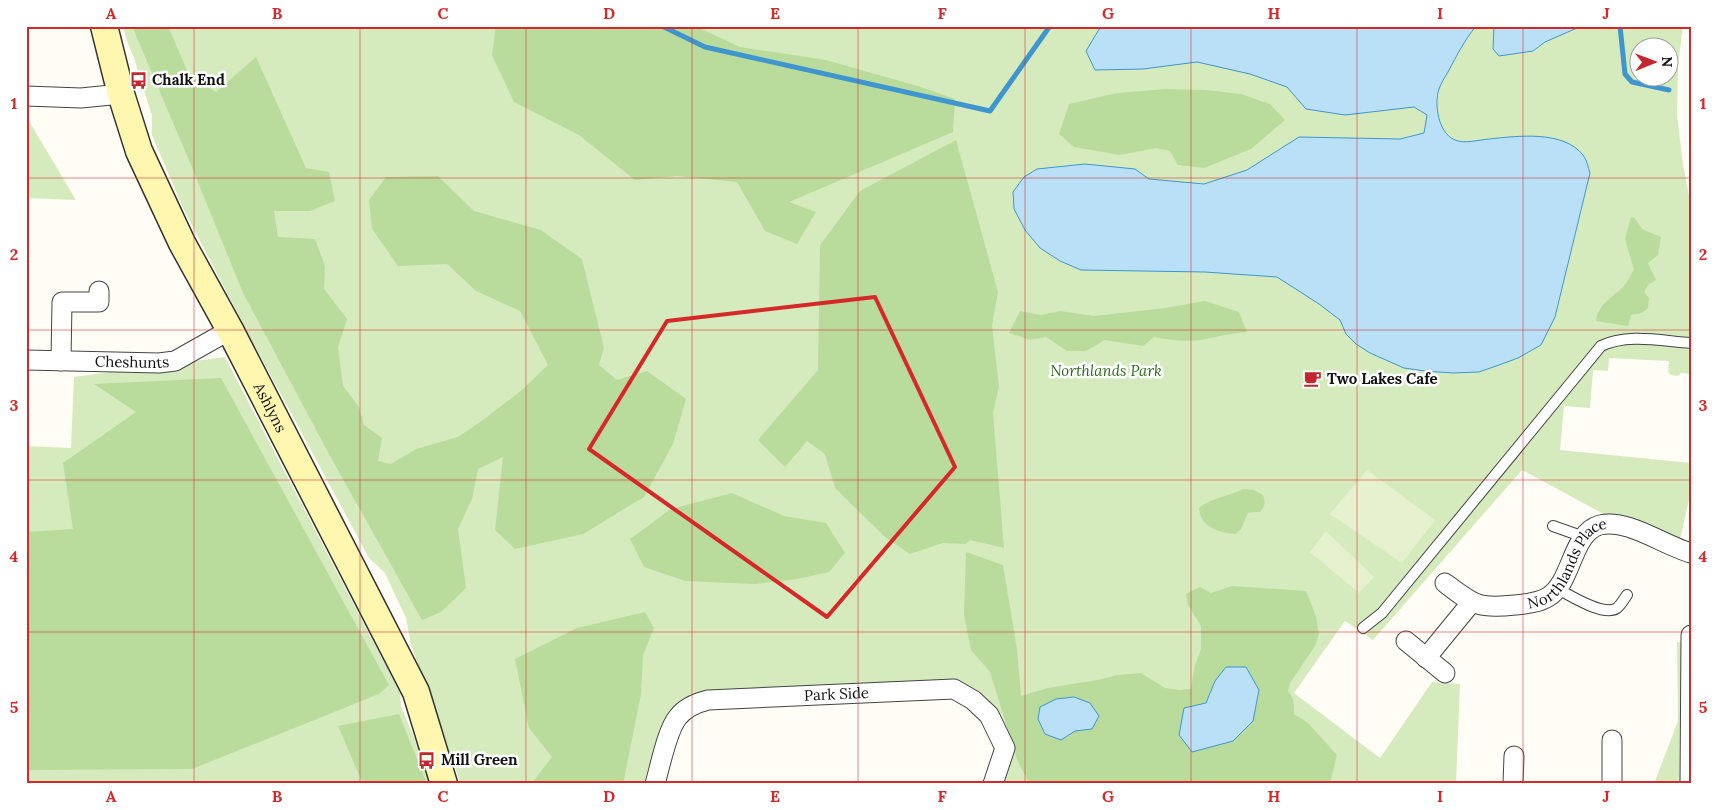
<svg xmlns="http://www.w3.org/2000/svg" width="1717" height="810" font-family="Lora,serif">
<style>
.green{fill:#d5ebbd;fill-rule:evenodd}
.forest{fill:#b9dc9c}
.pitch{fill:#e6f2cf}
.water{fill:#b9e0f7;stroke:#3f96cf}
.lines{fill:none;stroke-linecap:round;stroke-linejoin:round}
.stream{stroke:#3f96cf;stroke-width:5}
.lane-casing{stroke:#444;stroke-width:12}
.street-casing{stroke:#444;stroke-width:21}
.secondary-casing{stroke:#333;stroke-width:29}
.lane{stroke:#fff;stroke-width:10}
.street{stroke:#fff;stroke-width:19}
.secondary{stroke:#fff6b0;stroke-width:26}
.marked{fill:none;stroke:#d62828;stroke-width:4;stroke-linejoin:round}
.grid{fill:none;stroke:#d62828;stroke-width:1;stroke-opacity:0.55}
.labels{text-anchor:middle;stroke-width:5;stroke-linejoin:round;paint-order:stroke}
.poi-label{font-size:15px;font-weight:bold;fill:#111;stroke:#fff;text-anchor:start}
.street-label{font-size:15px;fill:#111;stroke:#fff}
.park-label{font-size:15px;font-style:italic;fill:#2f6b1f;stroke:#fff}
.neatline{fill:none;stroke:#d62828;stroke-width:2}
.grid-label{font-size:16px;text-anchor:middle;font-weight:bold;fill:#d62828}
</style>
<rect width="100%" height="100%" fill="#fffdf5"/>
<path class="green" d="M123,26H1683L1678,64L1677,114L1682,158L1691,207V374L1681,373L1677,376L1671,375L1668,372L1669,361L1609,358L1608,371L1593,370L1590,408L1564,406L1560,450L1691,463V491L1680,539L1626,526L1522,470L1373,640L1345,621L1294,693L1380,758L1432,682L1460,684L1456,784H1004L1011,748L977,694L692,697L646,784H461L411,645L406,618L385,573L369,558L249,335L183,208L152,135V116L134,58L127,41ZM1640,48H1670V78H1640Z
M26,116L76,200L26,198Z
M225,357L400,693L401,706L433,784H26V446L71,448L74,377Z
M1677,642L1686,643L1687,784H1654L1678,721Z"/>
<path class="forest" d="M132,26H168L189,75L216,92L256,57L306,168L329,172L335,201L310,211H274L278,237L315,239L325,266L324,289L347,319L338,347L343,386L359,407L364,425L382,438L378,461L391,464L416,449L458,437L487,417L523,389L548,365L520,311L476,291L447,264L398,266L372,229L369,200L386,177L438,176L474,211L541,230L582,259L604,348L599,365L617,380L647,371L686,399L673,444L644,497L583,534L515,549L495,530L503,457L478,469L472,499L458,529L466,588L441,612L422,620L330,456L243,293L191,165Z
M496,26H695L740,47L826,60L921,87L955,99L953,132L789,202L816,212L797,244L765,231L737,182L677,176L635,180L579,135L514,102L492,55Z
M1165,89L1206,90L1241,94L1270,104L1285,120L1251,149L1204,168L1178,165L1170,151L1156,148L1120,155L1074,147L1059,134L1069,104L1117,93Z
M956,140L998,292L992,326L999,386L993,413L1004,548L970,540L966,544L943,543L910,554L884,536L835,488L825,454L807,441L785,467L758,440L818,370L820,245L860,191Z
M1631,217L1635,218L1642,229L1661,237L1658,255L1648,263L1656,280L1648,285L1644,292L1649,298L1648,308L1642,313L1631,315L1628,326L1596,321C1598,304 1612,298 1623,287C1628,282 1630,275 1634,270L1625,239Z
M1205,301L1239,312L1247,332C1231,333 1216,337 1201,340C1185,342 1169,340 1154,337L1143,346L1105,340L1086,351H1067L1046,337L1030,340L1009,333L1020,311L1041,315L1060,311L1094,316L1165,308Z
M221,378L389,685L379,694L192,769L26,770V649L28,639H26V532L73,529L63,463L136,412L94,384Z
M1243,489L1254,490L1263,495C1266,503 1265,506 1260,512H1254L1248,513L1241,529L1236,534C1219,533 1200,527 1199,508C1208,499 1230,496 1243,489Z
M732,493L784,516L826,523L845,553L829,572L797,579L755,584L685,581L644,567L630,539L671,509Z
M966,552L1003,565L1017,649L1021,696L1048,688L1098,680L1117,675L1141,673L1165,688L1180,690L1191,689L1194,669L1201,649V626L1188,605L1186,594L1200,587L1211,593L1232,586L1306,591L1316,616L1319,634L1315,646L1290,683L1288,691C1294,698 1294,704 1294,714L1308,723L1337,755L1330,784L1029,783L1018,762L990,672L971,650L964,615Z
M645,612L654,628L643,655L641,694L623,784H531L552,757L529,728L515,659L577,628Z
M399,714L427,784H363L338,726Z"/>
<path class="pitch" d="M1367,470L1435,520L1402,563L1330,514Z
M1326,531L1374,577L1359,593L1310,552Z"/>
<path class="water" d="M1101,26H1476C1464,41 1457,55 1448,72C1445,77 1441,83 1439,89C1434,104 1438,133 1455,140C1465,144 1478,140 1489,139C1518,136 1563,130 1583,155C1587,160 1588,167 1590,173L1555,317L1541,345L1518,358L1499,365L1479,372L1453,373L1425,371L1404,368L1370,353L1356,344L1346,334L1340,320L1319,304L1277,277L1205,272L1081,270L1060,261L1040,248L1025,230L1014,209L1013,192L1024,177L1037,169L1085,164L1135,169L1149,179L1204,184L1247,170L1299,137L1400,139L1424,133L1427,115L1414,107L1345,115L1306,109L1287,87L1250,74L1197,62L1143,69L1095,70L1086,51Z
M1494,26H1577V28L1545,42L1533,51L1499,56L1493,49Z
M1226,667H1246L1259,690L1253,721L1233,741L1192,752L1179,735L1184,708L1206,703L1215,681Z
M1074,697L1090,703L1099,716L1092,729L1075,731L1061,740L1045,734L1038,719L1040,707L1056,699Z"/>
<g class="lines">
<path class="stream" d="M662,26L705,47L990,111L1050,26
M1620,26L1625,74L1632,82L1669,90"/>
<defs>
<path id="lane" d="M1553,526L1584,537
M1558,589C1571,596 1604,617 1617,608C1621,605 1624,599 1627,595
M1363,628L1382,613L1601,346C1628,333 1661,341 1691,343"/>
<g id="street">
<path d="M26,96L81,98L121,94"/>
<path id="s1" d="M26,360L159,363L175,361L230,330"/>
<path d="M61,361L62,302H99V291"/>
<path id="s2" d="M1445,583C1474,605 1478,609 1515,605C1526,604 1538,603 1548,597C1573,582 1571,533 1600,525C1627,518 1665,546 1691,553"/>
<path d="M1406,641L1445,673"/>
<path d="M1426,658L1471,603"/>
<path d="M1612,740V784"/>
<path id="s3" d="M655,784C660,767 667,730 678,717C685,708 696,703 708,700L954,689L973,700L989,715L1005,748L993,784"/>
<path d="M1513,784L1514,756"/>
<path d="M1690,784L1691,635"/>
</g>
<g id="secondary">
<path id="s4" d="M104,26L121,94L139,151L182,243L230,330L416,692L444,784"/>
</g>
</defs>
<use href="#lane" class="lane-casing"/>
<use href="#street" class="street-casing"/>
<use href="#secondary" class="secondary-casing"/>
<use href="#lane" class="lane"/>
<use href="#street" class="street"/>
<use href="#secondary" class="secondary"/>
</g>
<path class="marked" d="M875,297L955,467L827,617L589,449L667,321Z"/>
<path class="grid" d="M194,26V784M360,26V784M526,26V784M692,26V784M858,26V784M1025,26V784M1191,26V784M1357,26V784M1523,26V784M26,178H1691M26,330H1691M26,480H1691M26,632H1691"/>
<defs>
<symbol id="bus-bare" viewBox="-9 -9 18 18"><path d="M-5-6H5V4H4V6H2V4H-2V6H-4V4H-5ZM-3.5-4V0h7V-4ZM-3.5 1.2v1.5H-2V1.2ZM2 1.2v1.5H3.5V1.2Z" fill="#c4262e" stroke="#fff" stroke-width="2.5" paint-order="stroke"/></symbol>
<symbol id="cafe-bare" viewBox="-9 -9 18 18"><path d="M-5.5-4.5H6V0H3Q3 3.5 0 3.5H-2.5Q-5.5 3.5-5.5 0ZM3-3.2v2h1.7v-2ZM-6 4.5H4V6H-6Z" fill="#c4262e" stroke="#fff" stroke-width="2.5" paint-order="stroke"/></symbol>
</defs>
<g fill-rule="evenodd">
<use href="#bus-bare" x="126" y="68" width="25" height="25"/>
<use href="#cafe-bare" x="1300" y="366" width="25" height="25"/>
<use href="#bus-bare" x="414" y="748" width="25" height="25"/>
</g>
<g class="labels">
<g class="poi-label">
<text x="152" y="85">Chalk End</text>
<text x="1327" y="384">Two Lakes Cafe</text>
<text x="441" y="765">Mill Green</text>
</g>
<g class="street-label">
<text dy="5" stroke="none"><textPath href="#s1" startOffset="106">Cheshunts</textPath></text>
<text dy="5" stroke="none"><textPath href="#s4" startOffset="418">Ashlyns</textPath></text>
<text dy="5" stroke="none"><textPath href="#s2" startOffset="149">Northlands Place</textPath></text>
<text dy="5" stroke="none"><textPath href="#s3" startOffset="235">Park Side</textPath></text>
</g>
<g class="park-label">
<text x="1106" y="376">Northlands Park</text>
</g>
</g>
<rect width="1717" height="810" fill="none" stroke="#ffffff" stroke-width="55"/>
<g transform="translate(1654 62) rotate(89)"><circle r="24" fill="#ffffff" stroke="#a0a0a0"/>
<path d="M0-4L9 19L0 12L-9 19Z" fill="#c4262e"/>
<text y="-8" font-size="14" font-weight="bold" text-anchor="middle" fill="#111111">N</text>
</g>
<rect x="28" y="28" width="1662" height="754" class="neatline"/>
<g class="grid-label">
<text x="111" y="19">A</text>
<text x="277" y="19">B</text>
<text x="443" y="19">C</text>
<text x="609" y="19">D</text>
<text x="775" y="19">E</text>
<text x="942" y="19">F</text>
<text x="1108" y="19">G</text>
<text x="1274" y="19">H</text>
<text x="1440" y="19">I</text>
<text x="1606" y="19">J</text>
<text x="14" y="109">1</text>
<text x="1703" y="109">1</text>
<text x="14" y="260">2</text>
<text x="1703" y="260">2</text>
<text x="14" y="411">3</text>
<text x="1703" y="411">3</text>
<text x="14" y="562">4</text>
<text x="1703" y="562">4</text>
<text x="14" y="713">5</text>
<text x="1703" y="713">5</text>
<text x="111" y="802">A</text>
<text x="277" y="802">B</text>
<text x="443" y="802">C</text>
<text x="609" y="802">D</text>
<text x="775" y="802">E</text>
<text x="942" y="802">F</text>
<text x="1108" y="802">G</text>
<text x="1274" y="802">H</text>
<text x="1440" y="802">I</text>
<text x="1606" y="802">J</text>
</g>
</svg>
